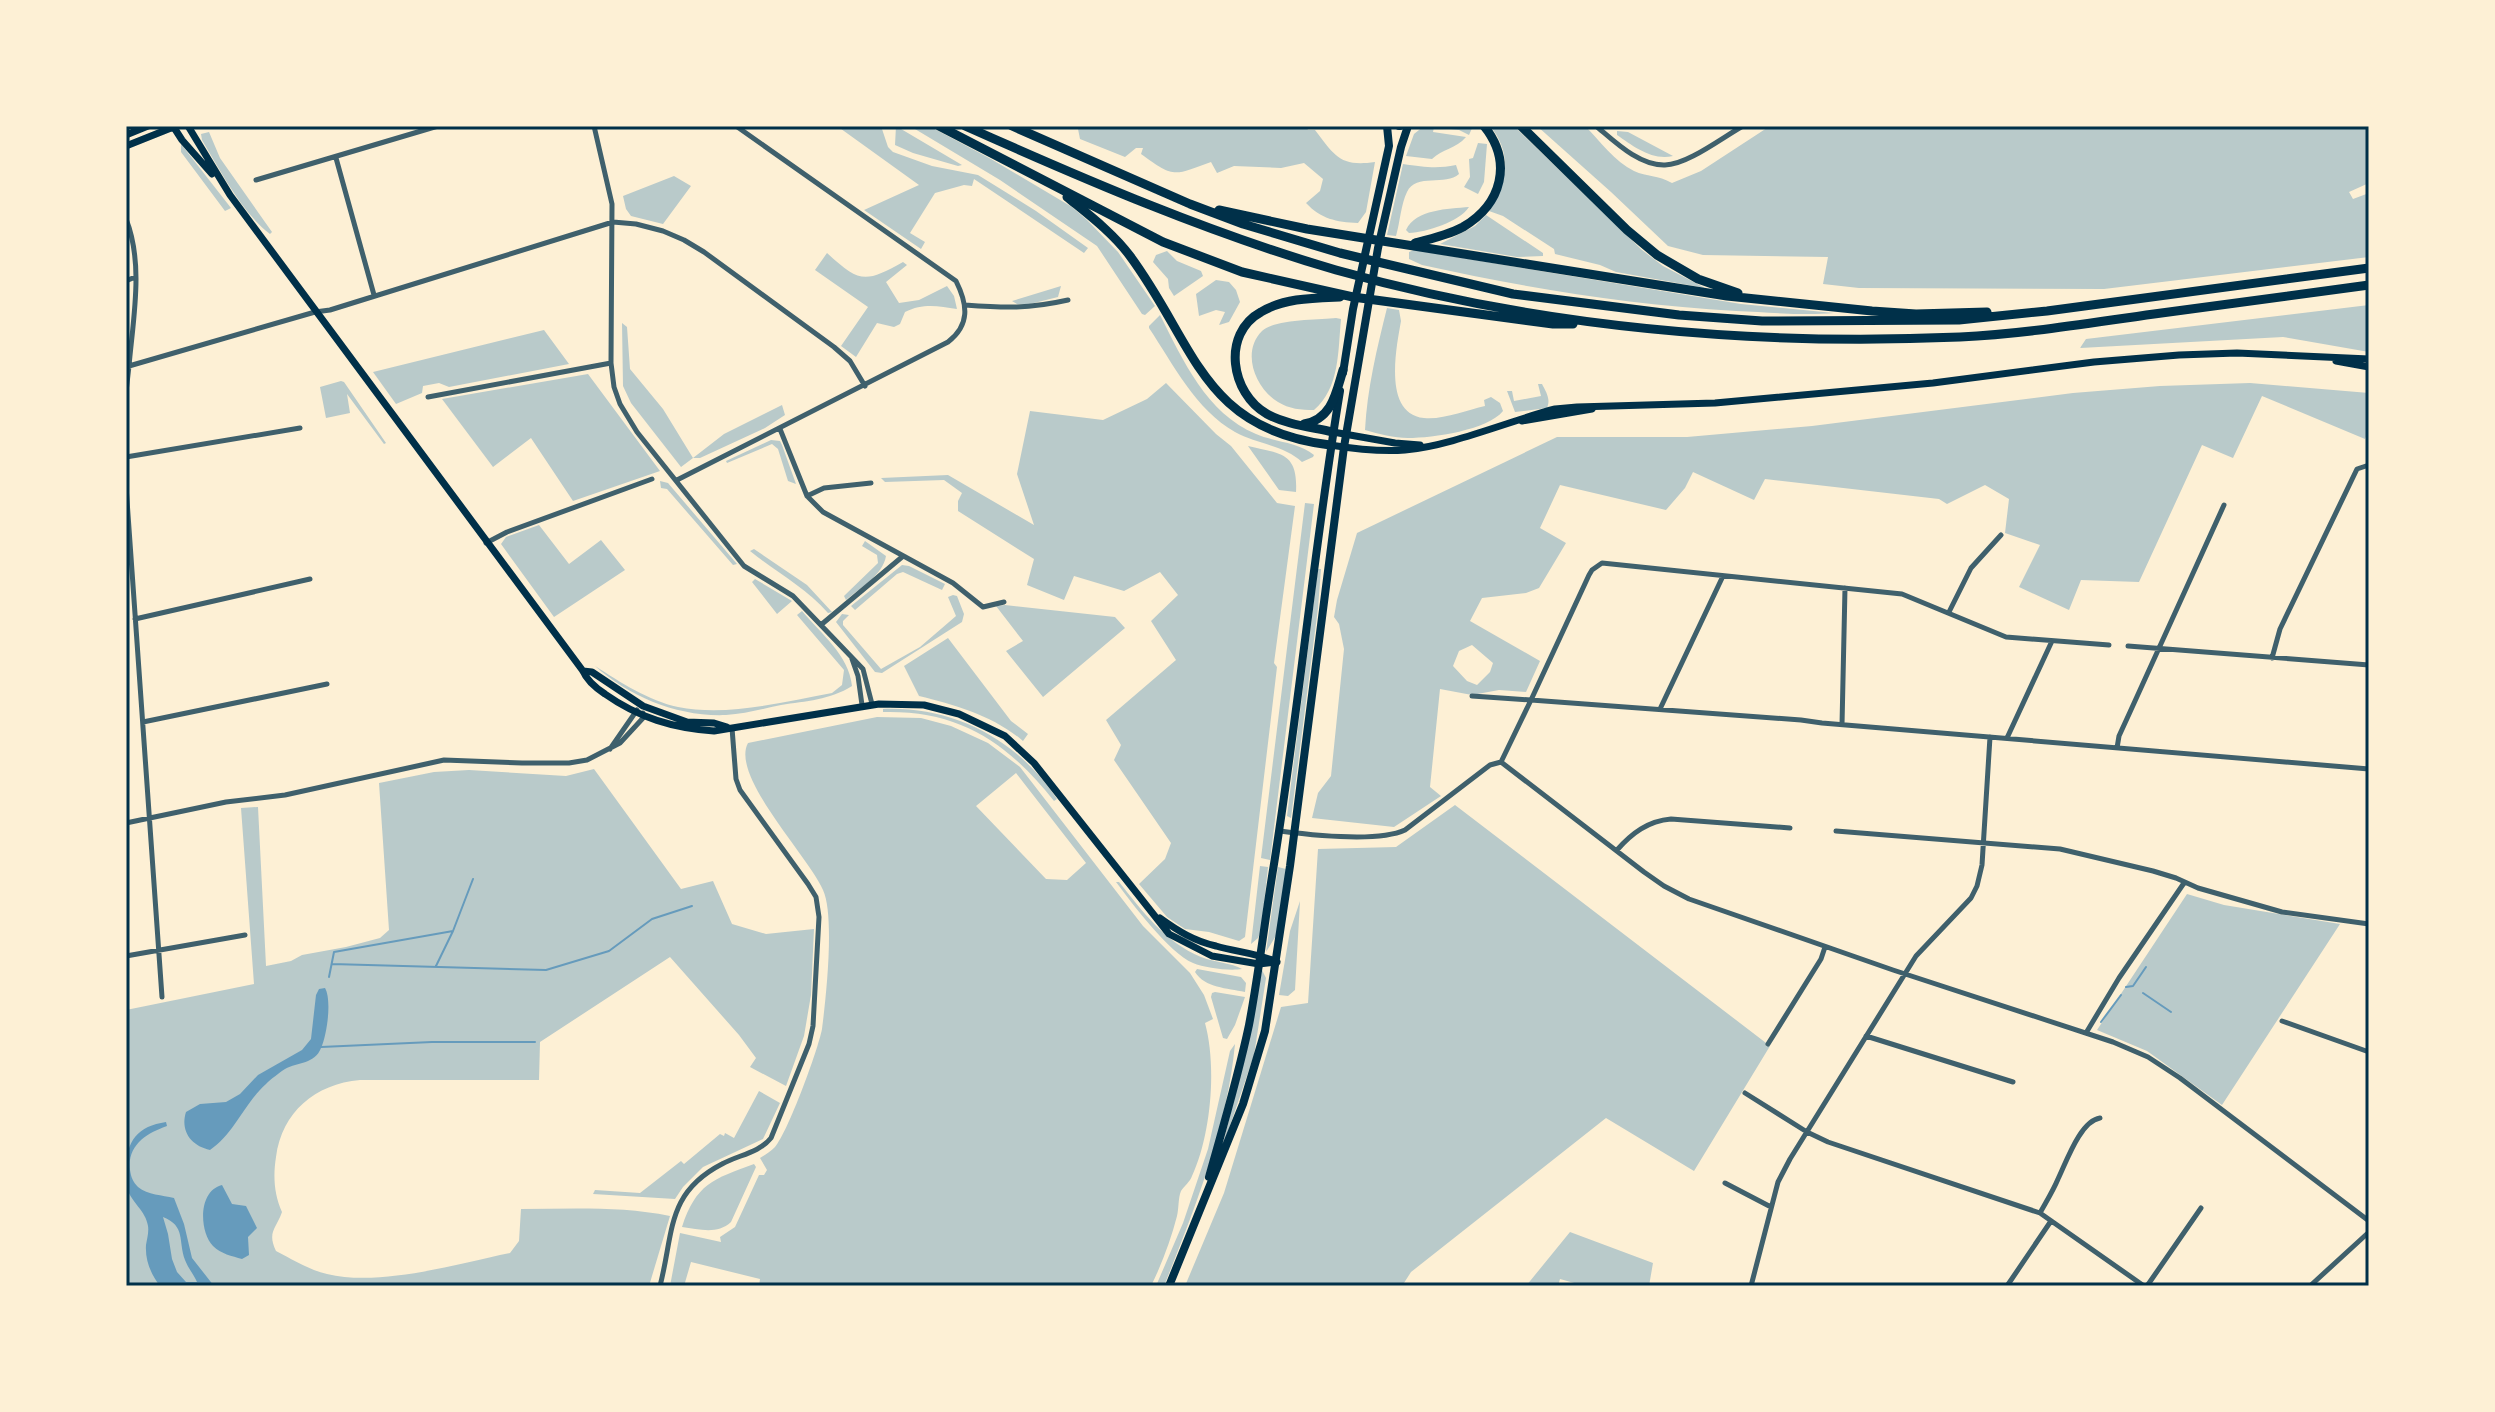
<svg xmlns="http://www.w3.org/2000/svg" width="2495" height="1412" font-family="'Asap Condensed',sans-serif">
<style>
.green{fill:#b9caca;fill-rule:evenodd}
.water{fill:#669bbc;fill-rule:evenodd}
.lines{fill:none;stroke-linecap:round;stroke-linejoin:round}
.stream{stroke:#669bbc;stroke-width:2}
.minor{stroke:#3f606c;stroke-width:5}
.secondary{stroke:#003049;stroke-width:7}
.primary{stroke:#003049;stroke-width:8}
.motorway{stroke:#003049;stroke-width:9}
.neatline{fill:none;stroke:#003049;stroke-width:3}
</style>
<rect width="100%" height="100%" fill="#fdf0d5"/>
<path class="green" d="M837,126H881L888,147L893,152L932,166L978,175L1036,211L1088,248L1084,253L974,179L972,186L964,185L935,193L910,233L925,242L921,249L864,210L919,185Z
M896,126L962,165L958,166L913,153L895,145Z
M910,126H929L991,159L1072,207L1087,220L1118,252L1155,306L1145,315L1142,314L1097,246L1000,180Z
M1072,126H1306L1308,130H1315C1335,156 1340,167 1375,162L1366,212L1358,223C1336,222 1321,219 1306,203L1320,191L1323,179L1304,163L1281,168L1234,166L1217,173L1211,162C1173,176 1174,178 1141,154L1143,148H1136L1125,157L1080,139L1078,129Z
M1424,126H1473L1469,135L1459,130L1434,127L1433,132L1466,137C1456,149 1442,149 1432,159L1406,156L1414,134Z
M1490,126H1514L1642,250L1663,266L1705,288L1616,272L1600,265L1555,254L1554,249L1503,216L1489,211C1507,182 1513,154 1490,126Z
M1537,126H1585C1600,141 1615,162 1634,171C1647,177 1658,175 1672,183L1701,171L1770,126H2369V183L2349,192L2353,199L2369,193V257L2104,289L1859,288L1823,284L1828,257L1703,255L1668,246L1611,192Z
M1617,131L1628,132L1673,156C1652,161 1633,146 1617,135Z
M209,132L220,158L272,232L270,234C242,213 220,170 202,140L201,134Z
M1478,143L1487,144L1484,182L1478,194L1464,187L1470,177L1469,159L1473,158Z
M181,144L231,208L225,211L181,152Z
M1403,164C1424,167 1437,169 1456,165L1459,174C1446,186 1416,173 1407,192C1401,204 1400,222 1396,236L1387,235Z
M674,176L691,186L663,224L631,216L626,209L623,196Z
M1469,207C1459,222 1427,232 1409,233L1406,230C1416,209 1448,209 1469,207Z
M1486,215L1543,253V256L1517,257L1440,244L1475,226Z
M1414,250L1741,304L1834,313C1803,316 1768,312 1736,311C1630,305 1526,288 1422,265L1409,259V252Z
M1167,251L1177,261L1201,271L1203,276L1174,296L1169,288L1168,279L1153,262L1156,255Z
M827,253C859,282 864,284 903,262L907,265L886,282L899,303L919,300L947,286L954,296L957,309C938,306 923,303 905,312L900,324L894,327L877,323L856,357L841,346L868,307L815,270Z
M1216,280L1229,282L1236,290L1240,302L1229,322L1219,325L1225,312L1216,310L1199,316L1196,294Z
M1061,286L1058,297L1030,304H1017L1012,301Z
M2369,305V352L2283,337L2080,348L2086,339Z
M1387,308L1399,310L1401,321C1396,349 1383,414 1424,418C1443,420 1467,410 1485,406L1484,400L1491,397L1500,403L1503,411C1488,430 1433,438 1408,438C1394,438 1379,434 1365,430C1367,389 1377,348 1387,308Z
M1160,315C1183,360 1206,413 1256,434C1274,442 1299,442 1314,455L1313,457L1302,462C1284,445 1256,444 1235,432C1196,410 1173,364 1149,328V326Z
M1336,318L1341,319C1338,350 1340,388 1314,410C1301,410 1289,409 1278,402C1255,388 1241,352 1262,331C1274,319 1319,320 1336,318Z
M622,323L627,327L630,369L663,409L693,458L724,434L782,405L785,415L765,428L700,458H693L681,467L631,403L623,386Z
M544,330L569,364L449,387L439,383L423,386L422,393L396,404L373,372Z
M588,374L660,471L573,501L531,438L493,467L442,399Z
M341,381L344,382L386,443L384,444L347,394L350,413L326,418L320,387Z
M1166,383L1216,434L1231,446L1277,503L1295,506L1274,663L1277,667L1245,937L1239,941L1209,932L1185,929L1167,917L1139,884L1165,859L1171,843L1114,760L1121,745L1106,720L1176,660L1151,621L1178,595L1160,572L1124,591L1074,576L1064,600L1027,585L1034,559L958,511V501L962,493L944,480L885,482L881,478L948,475L1034,525L1017,474L1030,411L1103,420L1147,399Z
M2250,383L2369,393V429L2365,439L2262,396L2233,458L2202,445L2139,582L2081,580L2069,610L2019,587L2040,545L2005,533L2009,499L1985,485L1947,504L1939,499L1765,479L1754,500L1693,472L1685,488L1666,510L1560,485L1540,528L1566,543L1539,588L1526,593L1482,598L1470,621L1540,661L1526,692L1499,690L1472,695L1440,689L1430,787L1441,796L1394,827L1312,818L1318,793L1331,776L1344,649L1339,624L1334,617L1337,600L1357,533L1557,437H1687L1812,426L2073,393L2160,386ZM1472,645L1493,663L1490,672L1477,685L1467,681L1453,666L1459,651Z
M1538,384H1542C1546,392 1551,399 1547,408L1515,412L1507,391H1512L1514,401L1541,396Z
M771,440L780,441L782,445L796,484L788,481L778,449L772,444L727,463L726,461Z
M1248,446C1281,454 1298,452 1296,492L1279,490Z
M660,481L668,483L737,564L733,565L667,489L661,488Z
M1305,503L1314,504L1270,860L1261,858Z
M539,525L569,564L601,540L625,570L554,617L501,544L506,537Z
M865,541L886,556C883,575 860,588 846,600L844,596L878,563L877,555L862,546Z
M754,549L807,585L832,612L828,613C805,587 777,573 750,551Z
M902,565L909,566L945,584L942,590L903,572L897,574L855,610L851,606Z
M1318,569H1321L1318,608L1291,818L1287,816Z
M755,579L792,601L777,614L752,582Z
M953,595L957,596L964,614L962,622L882,673L875,672L836,622L842,614L849,615L843,621V625L881,669L920,647L956,616L948,597Z
M1005,605L1115,617L1125,628L1043,697L1006,651L1023,641L996,606Z
M802,611C821,634 849,655 852,686C830,700 806,701 781,705C762,709 744,714 726,715C678,717 630,697 595,666C620,682 649,701 678,707C727,717 783,702 832,693L842,685L844,670L797,615Z
M948,638L1011,721L1028,734L1023,741C994,716 955,705 919,696L904,666Z
M883,709C954,706 1018,740 1057,799L1054,801C1008,743 960,710 883,712Z
M877,717L921,718L951,726L988,743L1020,767L1143,926L1190,973L1204,995L1213,1019L1205,1023C1217,1067 1211,1135 1192,1176C1190,1182 1184,1186 1181,1191C1178,1198 1179,1208 1177,1216C1171,1239 1162,1264 1151,1286H759L760,1279L691,1262L684,1286H670L680,1233L721,1242L720,1237L735,1227L759,1175H764L767,1170L760,1158C765,1155 770,1152 775,1147C788,1132 818,1050 822,1029C826,998 835,916 823,890C809,857 730,776 748,743ZM1016,773L1086,863L1067,880L1046,879L976,806Z
M594,769L681,889L713,881L732,924L766,934L814,929L811,995L804,1036L786,1086L750,1067L756,1058L739,1035L670,957L540,1042L539,1080H360C315,1084 282,1112 276,1157C273,1176 274,1194 282,1212C276,1229 267,1232 276,1251C292,1259 309,1270 327,1274C380,1287 456,1264 510,1253L519,1241L521,1209C571,1209 621,1206 670,1216L649,1286H126V1010L254,984L241,808L258,807L266,966L291,961L302,955L346,947L380,938L389,930L379,783L434,772L469,770L566,776Z
M1455,805L1770,1046L1694,1171L1606,1118L1411,1272L1402,1286H1185L1224,1193L1281,1007L1308,1003L1318,849L1396,847Z
M1260,866L1268,867L1261,931L1258,938L1251,944Z
M1278,867L1286,869L1277,934L1266,952Z
M1116,882H1119C1143,912 1165,942 1201,957C1214,962 1232,963 1242,969C1229,971 1205,968 1193,963C1169,953 1131,902 1116,882Z
M2187,894L2224,905L2340,924L2222,1105L2147,1051L2097,1030Z
M1300,901L1295,990L1288,996L1279,995L1290,931Z
M1197,969L1241,977L1246,983L1245,992C1227,988 1205,988 1195,972Z
M1262,970L1266,978L1254,1055L1220,1155L1245,1057Z
M1215,992L1245,997L1235,1025L1227,1039L1223,1038L1211,997L1212,993Z
M1235,1044C1227,1128 1195,1208 1164,1286H1156L1183,1223L1208,1149L1230,1051Z
M759,1091L780,1103L763,1139L703,1167L683,1187L675,1199L593,1194L595,1190L640,1193L681,1161L684,1164L720,1134L724,1136L725,1133L734,1138Z
M754,1164L756,1167L731,1222C717,1235 699,1229 682,1227C696,1184 713,1179 754,1164Z
M1570,1232L1653,1263L1649,1286H1585L1560,1279L1558,1286H1526Z"/>
<path class="water" d="M325,988C332,1000 327,1035 321,1048C315,1064 298,1062 285,1069C279,1073 271,1079 266,1084C244,1104 234,1134 210,1150C191,1146 180,1131 186,1112L200,1104L226,1102L240,1094L258,1075L302,1050L311,1039L316,995L319,989Z
M166,1122L167,1126C147,1133 127,1145 130,1170C131,1177 133,1182 138,1187C148,1195 162,1195 174,1198L184,1224L192,1258L214,1286H160C151,1274 145,1261 146,1245C147,1239 149,1232 148,1226C146,1211 131,1202 127,1188C125,1182 126,1175 126,1169C126,1141 138,1126 166,1122ZM163,1217C186,1226 178,1241 185,1260C188,1268 194,1275 197,1282H186L177,1272L172,1259L168,1234Z
M222,1185L232,1204L246,1206L257,1228L248,1237L249,1255L242,1259C232,1256 221,1254 213,1246C199,1231 198,1191 222,1185Z"/>
<g class="lines">
<path class="stream" d="M332,964L546,970L609,951L652,919L692,906
M436,966L453,931L473,879
M329,977L334,952L453,931
M2126,987L2133,986L2146,967
M2143,993L2171,1012
M2101,1022L2121,995
M321,1047L432,1042H535
M250,1286H281"/>
<path class="minor" d="M594,126L612,204L611,363L614,387L620,404L637,432L744,566L793,596L863,669L872,704
M1596,126C1614,141 1639,166 1665,165C1687,165 1723,137 1743,126
M336,158L374,295
M256,180L438,126
M126,219C144,264 133,319 129,366L315,312L330,310L613,222L636,224L663,231L684,240L704,252L834,347L850,361L865,386
M126,281L135,277
M965,305C1005,308 1028,309 1068,300
M126,392L129,366
M428,397L611,363
M780,429L807,496L823,512L953,583L983,607L1004,602
M126,457L300,428
M677,480L948,342C970,325 968,305 956,281L736,126
M126,486L162,997
M807,496L824,488L871,483
M486,543L507,532L652,479
M1949,612L1971,568L2001,535
M135,619L310,579
M822,624L902,557
M2128,646L2369,665
M2272,658L2280,629L2357,469L2369,465
M852,659L858,676L862,705
M1472,696L1531,700L1589,575L1592,570L1602,563L1902,594L2006,637L2109,645
M1660,709L1723,576
M143,722L327,684
M1842,725L1845,588
M2007,738L2052,641
M2117,748L2119,736L2130,712L2224,505
M610,749L637,710
M1501,762L1644,872L1664,886L1689,899L1893,970L2113,1042L2148,1057L2180,1078L2369,1221
M126,823L226,802L285,795L444,760L522,763H569L587,760L620,743L644,717L643,713
M1280,831C1311,835 1377,843 1405,830L1490,765L1501,762L1531,700L1801,720L1822,723L2369,769
M1836,831L2060,849L2153,871L2176,878L2198,888L2282,912L2369,924
M1617,850C1632,833 1648,821 1671,819L1790,828
M126,956L245,935
M2282,1021L2369,1052
M2086,1033L2119,978L2184,883
M1866,1036L2013,1082
M1768,1044L1821,959L1825,947
M1745,1093L1807,1132L1828,1142L2040,1213L2144,1286
M1725,1183L1771,1207
M2040,1213C2046,1202 2053,1191 2058,1179C2066,1163 2080,1121 2100,1118
M660,1286C674,1232 666,1193 722,1164C738,1155 759,1153 771,1138L809,1044L813,1026L819,917L816,897L808,884L740,790L736,779L732,728
M1751,1286L1778,1182L1790,1159L1916,956L1971,898L1977,886L1982,865L1990,737
M2007,1286L2051,1221
M2147,1286L2201,1208
M2310,1286L2369,1232"/>
<path class="secondary" d="M173,126L182,140L212,174
M188,126L230,195L583,671C587,681 596,688 605,694C639,718 673,728 714,731L879,704L924,705L959,714L1005,736L1034,763L1169,934L1212,956L1259,964L1277,962
M126,135L148,126
M126,146L176,126
M2336,361L2369,367
M1522,421L1592,409
M1333,432L1395,443L1420,445
M1330,445C1355,449 1380,452 1405,450C1451,446 1509,421 1555,409L1577,407L1715,403L1933,383L2094,362L2179,355L2237,353L2369,359
M583,671L592,672L643,706L687,722L714,723L727,727
M1160,918C1178,931 1194,941 1216,946C1237,952 1257,953 1277,962"/>
<path class="primary" d="M1399,126H1400
M1343,373L1353,309L1389,146L1387,126
M1209,1177C1223,1127 1238,1077 1249,1025C1259,972 1265,918 1274,864C1299,707 1314,548 1340,391
M1169,1286L1243,1104L1265,1031L1290,866L1344,447L1378,248L1401,147L1408,126"/>
<path class="motorway" d="M939,126L1163,242L1242,272L1353,297L1553,324H1573
M965,126C1086,180 1209,233 1336,270C1538,327 1750,346 1960,337C2025,334 2089,323 2154,314C2225,304 2297,295 2369,285
M1012,126L1190,204L1243,224L1340,253L1513,294L1679,315L1762,321L1959,320L2047,311L2369,268
M1521,126L1627,230L1657,255L1698,279L1738,293
M1067,197C1089,215 1113,233 1130,256C1196,345 1201,429 1330,445
M1219,210L1307,229L1727,296L1872,311L1916,314L1987,312
M1415,243C1431,239 1448,235 1463,227C1502,204 1513,162 1484,126
M1304,424C1332,419 1336,393 1343,370
M1333,432C1312,427 1287,425 1267,414C1231,394 1221,334 1261,312C1284,298 1314,298 1340,297"/>
</g>
<rect width="2495" height="1412" fill="none" stroke="#fdf0d5" stroke-width="256"/>
<rect x="128" y="128" width="2239" height="1156" class="neatline"/>
</svg>
